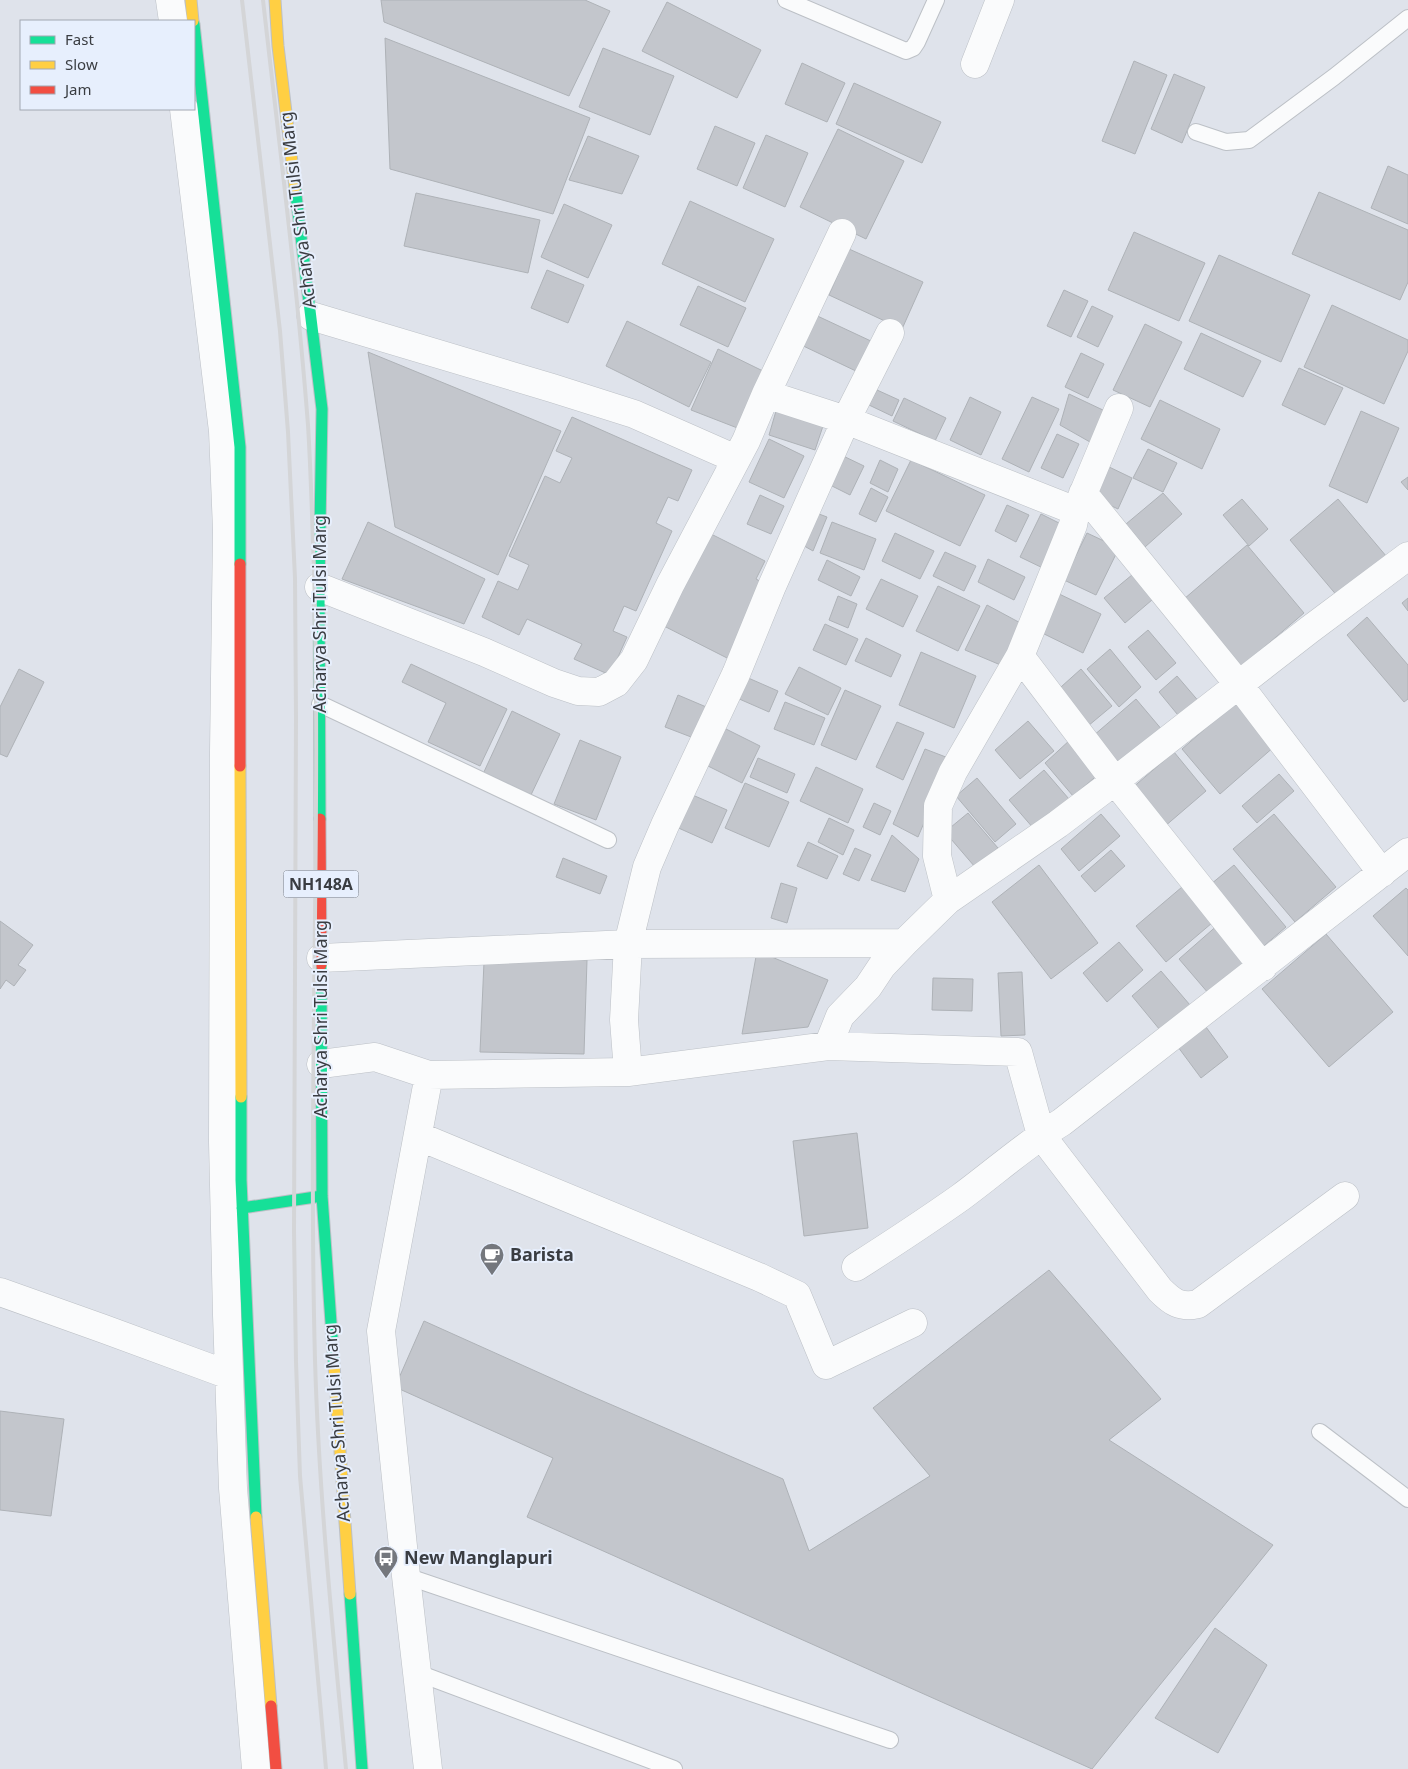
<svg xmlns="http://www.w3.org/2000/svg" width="1408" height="1769" font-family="'Noto Sans',sans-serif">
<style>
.building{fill:#c3c6cc;stroke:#aeb2b7}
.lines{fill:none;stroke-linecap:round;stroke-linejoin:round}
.lane-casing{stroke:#bcc0c6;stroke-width:18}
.street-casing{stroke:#bcc0c6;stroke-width:29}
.fast-casing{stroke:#bcc0c6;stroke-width:13}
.slow-casing{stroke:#bcc0c6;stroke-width:13}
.jam-casing{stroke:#bcc0c6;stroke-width:13}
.lane{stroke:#fafbfc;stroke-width:16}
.street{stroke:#fafbfc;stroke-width:28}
.fast{stroke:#16e098;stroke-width:11}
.slow{stroke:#ffcf43;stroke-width:11}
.jam{stroke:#f24e42;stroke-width:11}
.rail{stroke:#d4d5d7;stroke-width:4}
.labels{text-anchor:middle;stroke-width:4;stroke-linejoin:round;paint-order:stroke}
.shield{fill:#e7effd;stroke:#6e727a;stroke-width:1}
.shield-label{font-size:16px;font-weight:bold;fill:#3a3d42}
.street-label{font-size:18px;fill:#3a3d42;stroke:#e7effd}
.poi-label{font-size:18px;font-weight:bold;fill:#3a3d42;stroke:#e7effd;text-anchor:start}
</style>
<rect width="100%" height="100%" fill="#dfe3eb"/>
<path class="building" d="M381,0H585L610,11L569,96L384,22Z
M667,2L761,50L737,98L642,51Z
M385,38L590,118L553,214L390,169Z
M603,48L674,76L650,135L579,107Z
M1134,61L1167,75L1135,154L1102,141Z
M802,63L845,83L827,122L785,104Z
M1174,74L1205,87L1182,143L1151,129Z
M854,83L941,122L922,163L836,124Z
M715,126L755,143L737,186L697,169Z
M838,129L904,161L866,239L800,207Z
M766,135L808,153L785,207L743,188Z
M588,136L639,156L622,194L569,180Z
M1388,166L1408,175V224L1371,208Z
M1319,192L1408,230V282L1400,300L1292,254Z
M416,193L540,220L528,273L404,246Z
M690,201L774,239L745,302L662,264Z
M564,204L612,225L588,278L541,257Z
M1134,232L1205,263L1179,321L1108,290Z
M849,249L923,282L902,329L829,295Z
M1219,255L1310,295L1281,362L1189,321Z
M547,270L584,285L568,323L531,308Z
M698,286L746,308L728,347L680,325Z
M1064,290L1088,301L1071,337L1047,326Z
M1332,305L1408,340V351L1384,404L1304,367Z
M1092,306L1113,316L1098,347L1077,337Z
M811,313L873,342L858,372L797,343Z
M627,321L711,362L689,407L606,366Z
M1145,324L1182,342L1150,407L1113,390Z
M1201,333L1261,361L1243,397L1184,369Z
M718,349L765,372L740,429L691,410Z
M368,352L561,431L498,575L395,527Z
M1081,353L1104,364L1088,398L1065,387Z
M1299,368L1343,388L1325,425L1282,405Z
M877,390L899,400L892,416L869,405Z
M1069,394L1105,411L1090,442L1060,425Z
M970,397L1001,412L981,455L950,440Z
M1032,397L1059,409L1029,472L1002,459Z
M904,398L946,418L935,441L893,421Z
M1160,400L1220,429L1202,469L1141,439Z
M776,411L823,426L815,450L769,435Z
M1361,411L1399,428L1367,503L1329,486Z
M572,417L692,470L678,501L668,497L656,523L672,531L636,611L624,606L613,631L627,637L610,675L574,659L582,644L527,619L519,635L482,617L498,581L518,590L529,565L509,556L545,476L560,483L572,458L556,451Z
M1057,434L1079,444L1063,478L1041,468Z
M769,439L804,456L784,498L749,482Z
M1148,449L1177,463L1163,492L1133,478Z
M839,454L864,466L850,495L826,483Z
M880,460L898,469L888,492L870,483Z
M911,460L985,495L960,546L886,511Z
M1105,465L1132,478L1118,509L1091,496Z
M1408,477V490L1401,482Z
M871,488L888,497L876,522L859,514Z
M1163,493L1182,514L1145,547L1126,524Z
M760,495L784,506L771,534L747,524Z
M1242,499L1268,529L1249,546L1223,515Z
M1338,499L1392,563L1344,604L1290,540Z
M1007,505L1029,515L1016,542L995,531Z
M811,511L827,517L813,551L799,543Z
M1041,514L1067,527L1047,570L1020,557Z
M368,522L485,579L464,624L342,579Z
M832,522L876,539L864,570L820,553Z
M703,530L765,561L756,579L769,586L731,660L656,622Z
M895,533L934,551L920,579L882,561Z
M1087,533L1119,548L1096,595L1064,580Z
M1247,545L1304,613L1241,667L1184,599Z
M945,552L976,566L964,591L933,576Z
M988,559L1025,577L1014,600L978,582Z
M827,560L860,577L851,596L818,580Z
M1138,570L1159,594L1125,623L1104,598Z
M881,579L918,596L903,627L866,609Z
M938,586L980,606L958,651L916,631Z
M1055,592L1101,614L1083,653L1036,630Z
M838,596L857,604L848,628L829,620Z
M1408,598V611L1402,603Z
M987,605L1026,626L1003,666L965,650Z
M1367,617L1408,665V699L1404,702L1347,635Z
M825,624L858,639L846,665L813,650Z
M1148,630L1176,663L1156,680L1128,647Z
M866,638L901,655L891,677L855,661Z
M1110,649L1141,687L1119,707L1087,669Z
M921,652L976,676L954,728L899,705Z
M411,664L507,709L480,766L428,742L446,703L402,682Z
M799,667L841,688L828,715L785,694Z
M19,669L44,682L7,757L0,754V707Z
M1081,669L1112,706L1082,731L1052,695Z
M1177,676L1201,704L1182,720L1159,692Z
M746,677L778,691L769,712L737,698Z
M845,690L881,706L856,760L821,745Z
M678,695L711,709L699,740L665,727Z
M1136,699L1163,731L1120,768L1093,736Z
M1239,699L1275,746L1220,794L1182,749Z
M785,702L825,718L814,745L774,729Z
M512,711L560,734L530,797L483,774Z
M1028,721L1054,751L1020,779L995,750Z
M897,722L924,733L903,780L876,767Z
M722,727L760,746L742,783L704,764Z
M1071,739L1100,773L1073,796L1045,763Z
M580,740L621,757L596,820L554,804Z
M925,749L951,759L918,837L893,824Z
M1174,752L1206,791L1164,827L1131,789Z
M758,758L795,774L787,793L750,777Z
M816,767L863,789L848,823L800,801Z
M1044,770L1069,799L1034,829L1009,800Z
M1279,774L1294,791L1257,823L1242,806Z
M977,778L1016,824L995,842L956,796Z
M745,783L789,802L769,847L725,828Z
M688,793L727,810L712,843L674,826Z
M874,803L891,811L880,835L863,827Z
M968,813L998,848L975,867L945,832Z
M1101,814L1120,836L1079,871L1061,849Z
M1274,814L1336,887L1295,922L1233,849Z
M829,818L854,830L843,855L818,842Z
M892,835L919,859L905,892L871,880Z
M808,842L838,856L827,879L797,866Z
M855,848L871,855L859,881L843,874Z
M1111,850L1125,866L1095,892L1081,876Z
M563,858L607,876L600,894L556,877Z
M1039,865L1098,943L1051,979L992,902Z
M1234,865L1286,927L1258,951L1205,889Z
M781,883L797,888L787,923L771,918Z
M1182,887L1212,923L1166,962L1136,926Z
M1406,888L1408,890V956L1373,916Z
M0,921L33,945L18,965L26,970L14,986L6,980L0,989Z
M1220,923L1250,959L1209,994L1179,959Z
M1326,934L1393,1012L1329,1067L1262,989Z
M1119,942L1143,970L1107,1002L1083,973Z
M757,951L828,980L808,1027L742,1034Z
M587,960L584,1054L480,1052L484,962Z
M1161,971L1190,1005L1160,1030L1132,996Z
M1022,972L1025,1035L1001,1036L998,973Z
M933,978L973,979L972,1011L932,1010Z
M1206,1027L1228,1057L1201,1078L1178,1047Z
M857,1133L868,1228L804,1236L793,1141Z
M1049,1270L1161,1399L1109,1440L1273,1545L1092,1769L527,1517L553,1458L395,1387L424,1321L582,1392L783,1479L809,1551L930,1476L873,1408Z
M0,1411L64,1419L51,1516L0,1510Z
M1215,1628L1267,1665L1218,1753L1155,1718Z"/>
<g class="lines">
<defs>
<path id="lane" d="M786,0L906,51L913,48L917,42L936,0
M1196,132L1226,142L1249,140L1334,77L1408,18
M320,704L608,840
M1320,1432L1408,1499
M406,1576L890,1740
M418,1673L674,1769"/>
<path id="street" d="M170,0L173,21
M975,64L1000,0
M184,109L223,431L227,530L224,751L223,1142L227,1315L233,1488L256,1769
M311,316L552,388L634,414L736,459
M766,394L846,420L1076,511
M1083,493L1239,685L1382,873
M319,587L484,652L554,683L578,691L599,692L616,683L634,660L670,585L746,441L766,394L842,233
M1020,656L1115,781L1263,967
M948,900L937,856L938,806L953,772L1020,656L1073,525L1076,511L1119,408
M321,958L628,944L904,943
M828,1046L840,1016L868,987L882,966L904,943L948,900L1058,824L1115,781L1309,630L1408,556
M321,1064L375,1057L429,1075L628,1072L828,1046L1018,1052L1041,1135L1160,1290C1172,1302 1180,1308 1198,1304L1345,1196
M628,1072L624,1020L628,944L647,867L665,825L736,674L772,586L846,420L890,333
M418,1136L759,1277L797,1295L826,1365L913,1323
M856,1267C892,1244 927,1221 961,1197C995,1172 1026,1144 1062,1122L1408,852
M0,1292L104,1329L229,1375
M428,1769L406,1576L381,1331L429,1075"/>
<path id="fast" d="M194,24L240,447V564
M295,187L322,409L319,587L320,819
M321,965L322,1196L334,1365
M241,1097V1180L256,1517
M242,1208L322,1196
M350,1594L362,1769"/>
<path id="slow" d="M191,0L193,21
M275,0L278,46L295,187
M240,766L241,1097
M334,1365L350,1594
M256,1517L271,1706"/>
<path id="jam" d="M240,564V766
M320,819L321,965
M271,1706L276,1769"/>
</defs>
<use href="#lane" class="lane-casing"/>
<use href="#street" class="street-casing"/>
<use href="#fast" class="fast-casing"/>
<use href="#slow" class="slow-casing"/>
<use href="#jam" class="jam-casing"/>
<use href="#lane" class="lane"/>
<use href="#street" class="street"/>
<use href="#fast" class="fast"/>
<use href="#slow" class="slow"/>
<use href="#jam" class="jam"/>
<path class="rail" d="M242,0L280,331L288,432L295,578L296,718L294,1231L296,1362L300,1476L326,1769
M263,0C279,142 297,283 308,425C311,473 312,520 314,568C321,832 308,1096 315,1360C319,1497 333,1633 346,1769"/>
</g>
<defs>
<symbol id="cafe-pin" viewBox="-11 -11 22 30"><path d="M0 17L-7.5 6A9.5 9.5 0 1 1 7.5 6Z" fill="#74777d" stroke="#e7effd"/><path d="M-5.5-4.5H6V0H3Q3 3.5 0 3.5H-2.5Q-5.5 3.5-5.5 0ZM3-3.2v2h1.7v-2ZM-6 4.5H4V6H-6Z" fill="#fff"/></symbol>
<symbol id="bus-pin" viewBox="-11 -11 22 30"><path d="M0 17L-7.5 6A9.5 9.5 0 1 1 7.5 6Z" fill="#74777d" stroke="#e7effd"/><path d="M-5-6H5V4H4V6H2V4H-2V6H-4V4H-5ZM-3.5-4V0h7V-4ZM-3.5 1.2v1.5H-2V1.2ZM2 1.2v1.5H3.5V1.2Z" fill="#fff"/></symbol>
</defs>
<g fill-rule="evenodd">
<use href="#cafe-pin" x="478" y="1241" width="28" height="38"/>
<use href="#bus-pin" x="372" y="1544" width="28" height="38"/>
</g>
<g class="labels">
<rect class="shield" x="283.5" y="870.5" width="75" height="27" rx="4"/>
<g class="shield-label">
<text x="321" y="890">NH148A</text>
</g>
<g class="street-label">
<text transform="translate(298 210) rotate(-97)" y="6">Acharya Shri Tulsi Marg</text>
<text transform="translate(320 614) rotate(-90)" y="6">Acharya Shri Tulsi Marg</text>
<text transform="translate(321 1019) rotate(-90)" y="6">Acharya Shri Tulsi Marg</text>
<text transform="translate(337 1423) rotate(-94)" y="6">Acharya Shri Tulsi Marg</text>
</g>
<g class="poi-label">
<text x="510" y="1261">Barista</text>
<text x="404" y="1564">New Manglapuri</text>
</g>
</g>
<rect x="20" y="20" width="175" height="90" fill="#e7effd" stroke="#a2a8b2"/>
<rect x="30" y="36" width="25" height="8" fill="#16e098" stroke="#a2a8b2"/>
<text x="65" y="45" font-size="15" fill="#3a3d42">Fast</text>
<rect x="30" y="61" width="25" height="8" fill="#ffcf43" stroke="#a2a8b2"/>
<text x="65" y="70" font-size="15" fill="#3a3d42">Slow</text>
<rect x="30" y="86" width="25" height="8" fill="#f24e42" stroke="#a2a8b2"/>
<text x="65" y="95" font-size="15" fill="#3a3d42">Jam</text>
</svg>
